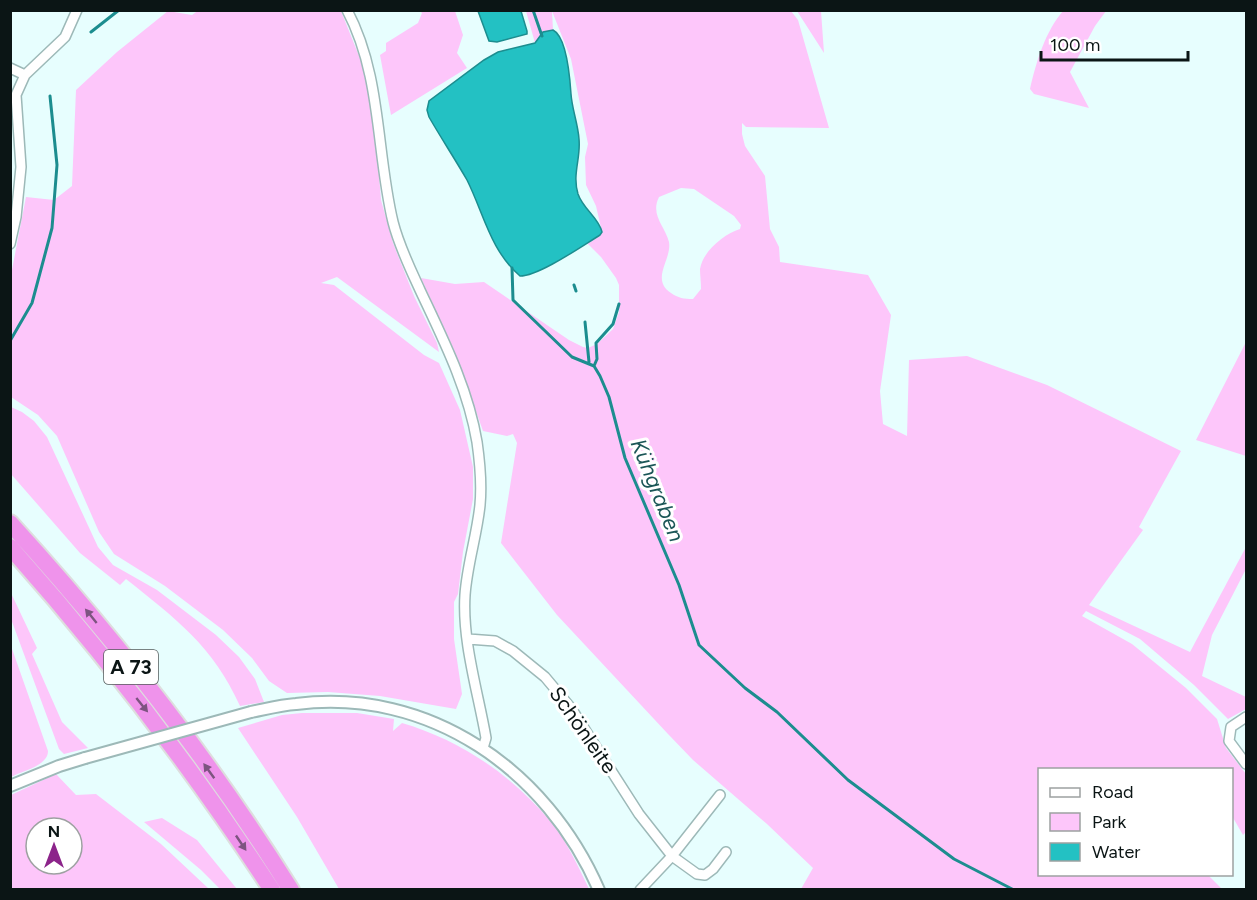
<svg xmlns="http://www.w3.org/2000/svg" width="1257" height="900" font-family="Figtree,sans-serif">
<style>
.green{fill:#fdc6fa;fill-rule:evenodd}
.water{fill:#23c1c3;stroke:#1c8d8f;stroke-width:1.5}
.lines{fill:none;stroke-linecap:round;stroke-linejoin:round}
.stream{stroke:#1c8d8f;stroke-width:3}
.minor-casing{stroke:#9db9b8;stroke-width:12}
.tertiary-casing{stroke:#9db9b8;stroke-width:14}
.motorway-casing{stroke:#dddede;stroke-width:20}
.minor{stroke:#fff;stroke-width:9}
.tertiary{stroke:#fff;stroke-width:10}
.motorway{stroke:#ef93eb;stroke-width:16}
.tertiary-bridge-casing{stroke:#9db9b8;stroke-width:14;stroke-linecap:butt}
.tertiary-bridge{stroke:#fff;stroke-width:10}
.oneway{fill:#7d5480}
.labels{text-anchor:middle;stroke-width:6;stroke-linejoin:round;paint-order:stroke}
.shield{fill:#fff;stroke:#545b5b;stroke-width:1.5}
.shield-label{font-size:20px;font-weight:bold;fill:#0b1515}
.street-label{font-size:21px;fill:#0b1515;stroke:#fff}
.water-label{font-size:22px;font-style:italic;fill:#1b5657;stroke:#fff}
</style>
<rect width="100%" height="100%" fill="#e7fefe"/>
<path class="green" d="M199,10L341,11L367,76L377,150L381,200L393,243L414,296L437,343L439,352L337,277L321,283L334,285L424,355L439,363L460,410L473,467V499L463,552L458,594L454,602V639L462,694L456,709L380,696L328,692L287,693L269,681L252,658L223,630L165,586L114,554L99,532L57,436L38,415L11,397V275L26,197L54,200L72,186L76,90L117,52L168,11L192,15Z
M1064,10L1106,11L1095,26L1070,72L1089,108L1034,94L1030,89C1036,63 1045,31 1064,10Z
M420,11H455L463,35L457,53L467,68L391,115L380,55L386,51V43L418,23L422,13Z
M526,11H791L798,20L829,128L746,127L742,123V134L745,146L765,176L770,229L779,247L780,262L868,275L891,315L880,391L883,424L907,436L909,360L967,356L1047,385L1181,451L1139,527L1143,530L1089,605L1190,652L1246,547V569L1212,635L1202,676L1246,697V709L1228,719L1194,685L1140,639L1086,611L1082,616L1132,644L1186,688L1217,719L1226,748L1246,774V832L1243,835L1232,816V770H1040V874L1208,875L1222,889H801L813,868L767,824L693,760L668,734L557,615L501,543L517,443L513,434L507,436L483,431L454,350L421,278L455,284L484,282L569,340L583,347L588,348L597,344L613,329L619,312V285L616,278L601,257L587,243L600,236L602,232L596,206L586,185L585,157L588,144L571,59L552,11L553,30L535,43ZM681,188L694,189L734,216L741,225L740,229C724,234 703,251 700,269C700,275 701,282 701,289L693,299C684,299 678,298 671,293C650,279 672,260 669,242C665,226 650,215 659,197Z
M797,11H821L824,53Z
M1246,342V456L1196,440Z
M11,407L22,412L34,421L47,437L98,547L113,565L157,590L216,635L239,657L255,679L264,702L240,706C213,646 176,619 126,579L120,585L80,553L11,474Z
M11,593L37,648L32,654L62,722L88,748L64,754L59,749L11,619Z
M11,646L48,751C48,766 22,771 11,777Z
M302,713H357L394,719L393,731L402,723C460,740 512,775 550,821C567,841 578,866 589,889H339L297,817L238,728L282,715Z
M56,774L76,795L96,794L161,844L209,889H11V795ZM36,828H72V864H36Z
M162,818L197,840L237,889H220L201,870L144,822Z"/>
<path class="water" d="M478,11H521L527,31V34L497,42L489,41Z
M553,30C567,37 570,79 571,94C572,109 578,124 579,139C581,158 572,174 578,194C583,209 599,218 602,232L600,235C582,246 539,276 520,276C490,250 484,214 467,180C455,159 441,138 429,117L427,110L429,101L484,60L498,52L535,43L543,32Z"/>
<g class="lines">
<path class="stream" d="M533,10L542,36
M91,32L119,10
M512,268L513,300L572,357L594,366L600,376L609,397L625,458L679,585L699,645L745,688L777,712L848,780L954,859L1014,890
M574,285L576,291
M585,322L589,362
M10,341L32,303L52,228L57,165L50,96
M594,366L597,359L596,343L613,324L619,304"/>
<defs>
<path id="minor" d="M347,10C382,76 376,152 393,222C399,246 410,268 420,290C443,339 468,388 477,442C480,463 482,484 480,505C477,535 467,565 465,595C462,641 478,692 486,738L483,748
M10,68L25,75
M10,244L16,217L21,167L16,95L25,75L65,37L77,10
M468,639L495,641L513,651L545,677L571,708L639,814L672,856L697,874L705,875L713,869L726,852
M1246,717L1231,727L1229,741L1246,764
M640,890L672,856L720,795"/>
<path id="tertiary" d="M251,712C266,709 281,705 296,704C429,687 547,770 599,890
M10,786L59,766L85,758"/>
<path id="motorway" d="M10,523C112,635 211,762 291,890
M10,547C106,655 193,769 272,890"/>
</defs>
<use href="#minor" class="minor-casing"/>
<use href="#tertiary" class="tertiary-casing"/>
<use href="#motorway" class="motorway-casing"/>
<use href="#minor" class="minor"/>
<use href="#tertiary" class="tertiary"/>
<use href="#motorway" class="motorway"/>
<defs>
<path id="tertiary-bridge" d="M85,758L251,712"/>
</defs>
<use href="#tertiary-bridge" class="tertiary-bridge-casing"/>
<use href="#tertiary-bridge" class="tertiary-bridge"/>
</g>
<defs><path id="oneway-solid" d="M-6-.8H1V-3.2L6.5 0L1 3.2V.8H-6Z" transform="scale(1.5)"/></defs>
<g class="oneway">
<use href="#oneway-solid" transform="translate(91 616) rotate(-129)"/>
<use href="#oneway-solid" transform="translate(142 705) rotate(51)"/>
<use href="#oneway-solid" transform="translate(209 771) rotate(-126)"/>
<use href="#oneway-solid" transform="translate(241 843) rotate(56)"/>
</g>
<g class="labels">
<rect class="shield" x="104" y="650" width="54" height="34" rx="4.5"/>
<g class="shield-label">
<text x="131" y="674">A 73</text>
</g>
<g class="street-label">
<text transform="translate(583 730) rotate(55)" y="7">Schönleite</text>
</g>
<g class="water-label">
<text transform="translate(658 490) rotate(68)" y="8">Kühgraben</text>
</g>
</g>
<rect width="1257" height="900" fill="none" stroke="#0b1515" stroke-width="24"/>
<rect x="1038" y="768" width="195" height="108" fill="#ffffff" stroke="#9da1a1" stroke-width="1.5"/>
<rect x="1050" y="788" width="30" height="9" fill="#ffffff" stroke="#9da1a1" stroke-width="1.5"/>
<text x="1092" y="798" font-size="18" fill="#0b1515">Road</text>
<rect x="1050" y="813" width="30" height="18" fill="#fdc6fa" stroke="#9da1a1" stroke-width="1.5"/>
<text x="1092" y="828" font-size="18" fill="#0b1515">Park</text>
<rect x="1050" y="843" width="30" height="18" fill="#23c1c3" stroke="#9da1a1" stroke-width="1.5"/>
<text x="1092" y="858" font-size="18" fill="#0b1515">Water</text>
<g transform="translate(54 846)"><circle r="28" fill="#ffffff" stroke="#9da1a1" stroke-width="1.5"/>
<path d="M0-4.5L10 22L0 15L-10 22Z" fill="#8c248a"/>
<text y="-9" font-size="16" font-weight="bold" text-anchor="middle" fill="#0b1515">N</text>
</g>
<path d="M1041 51v9h147v-9" fill="none" stroke="#0b1515" stroke-width="3"/>
<text x="1050" y="51" font-size="18" fill="#0b1515" stroke="#ffffff" stroke-width="4.5" paint-order="stroke">100 m</text>
</svg>
